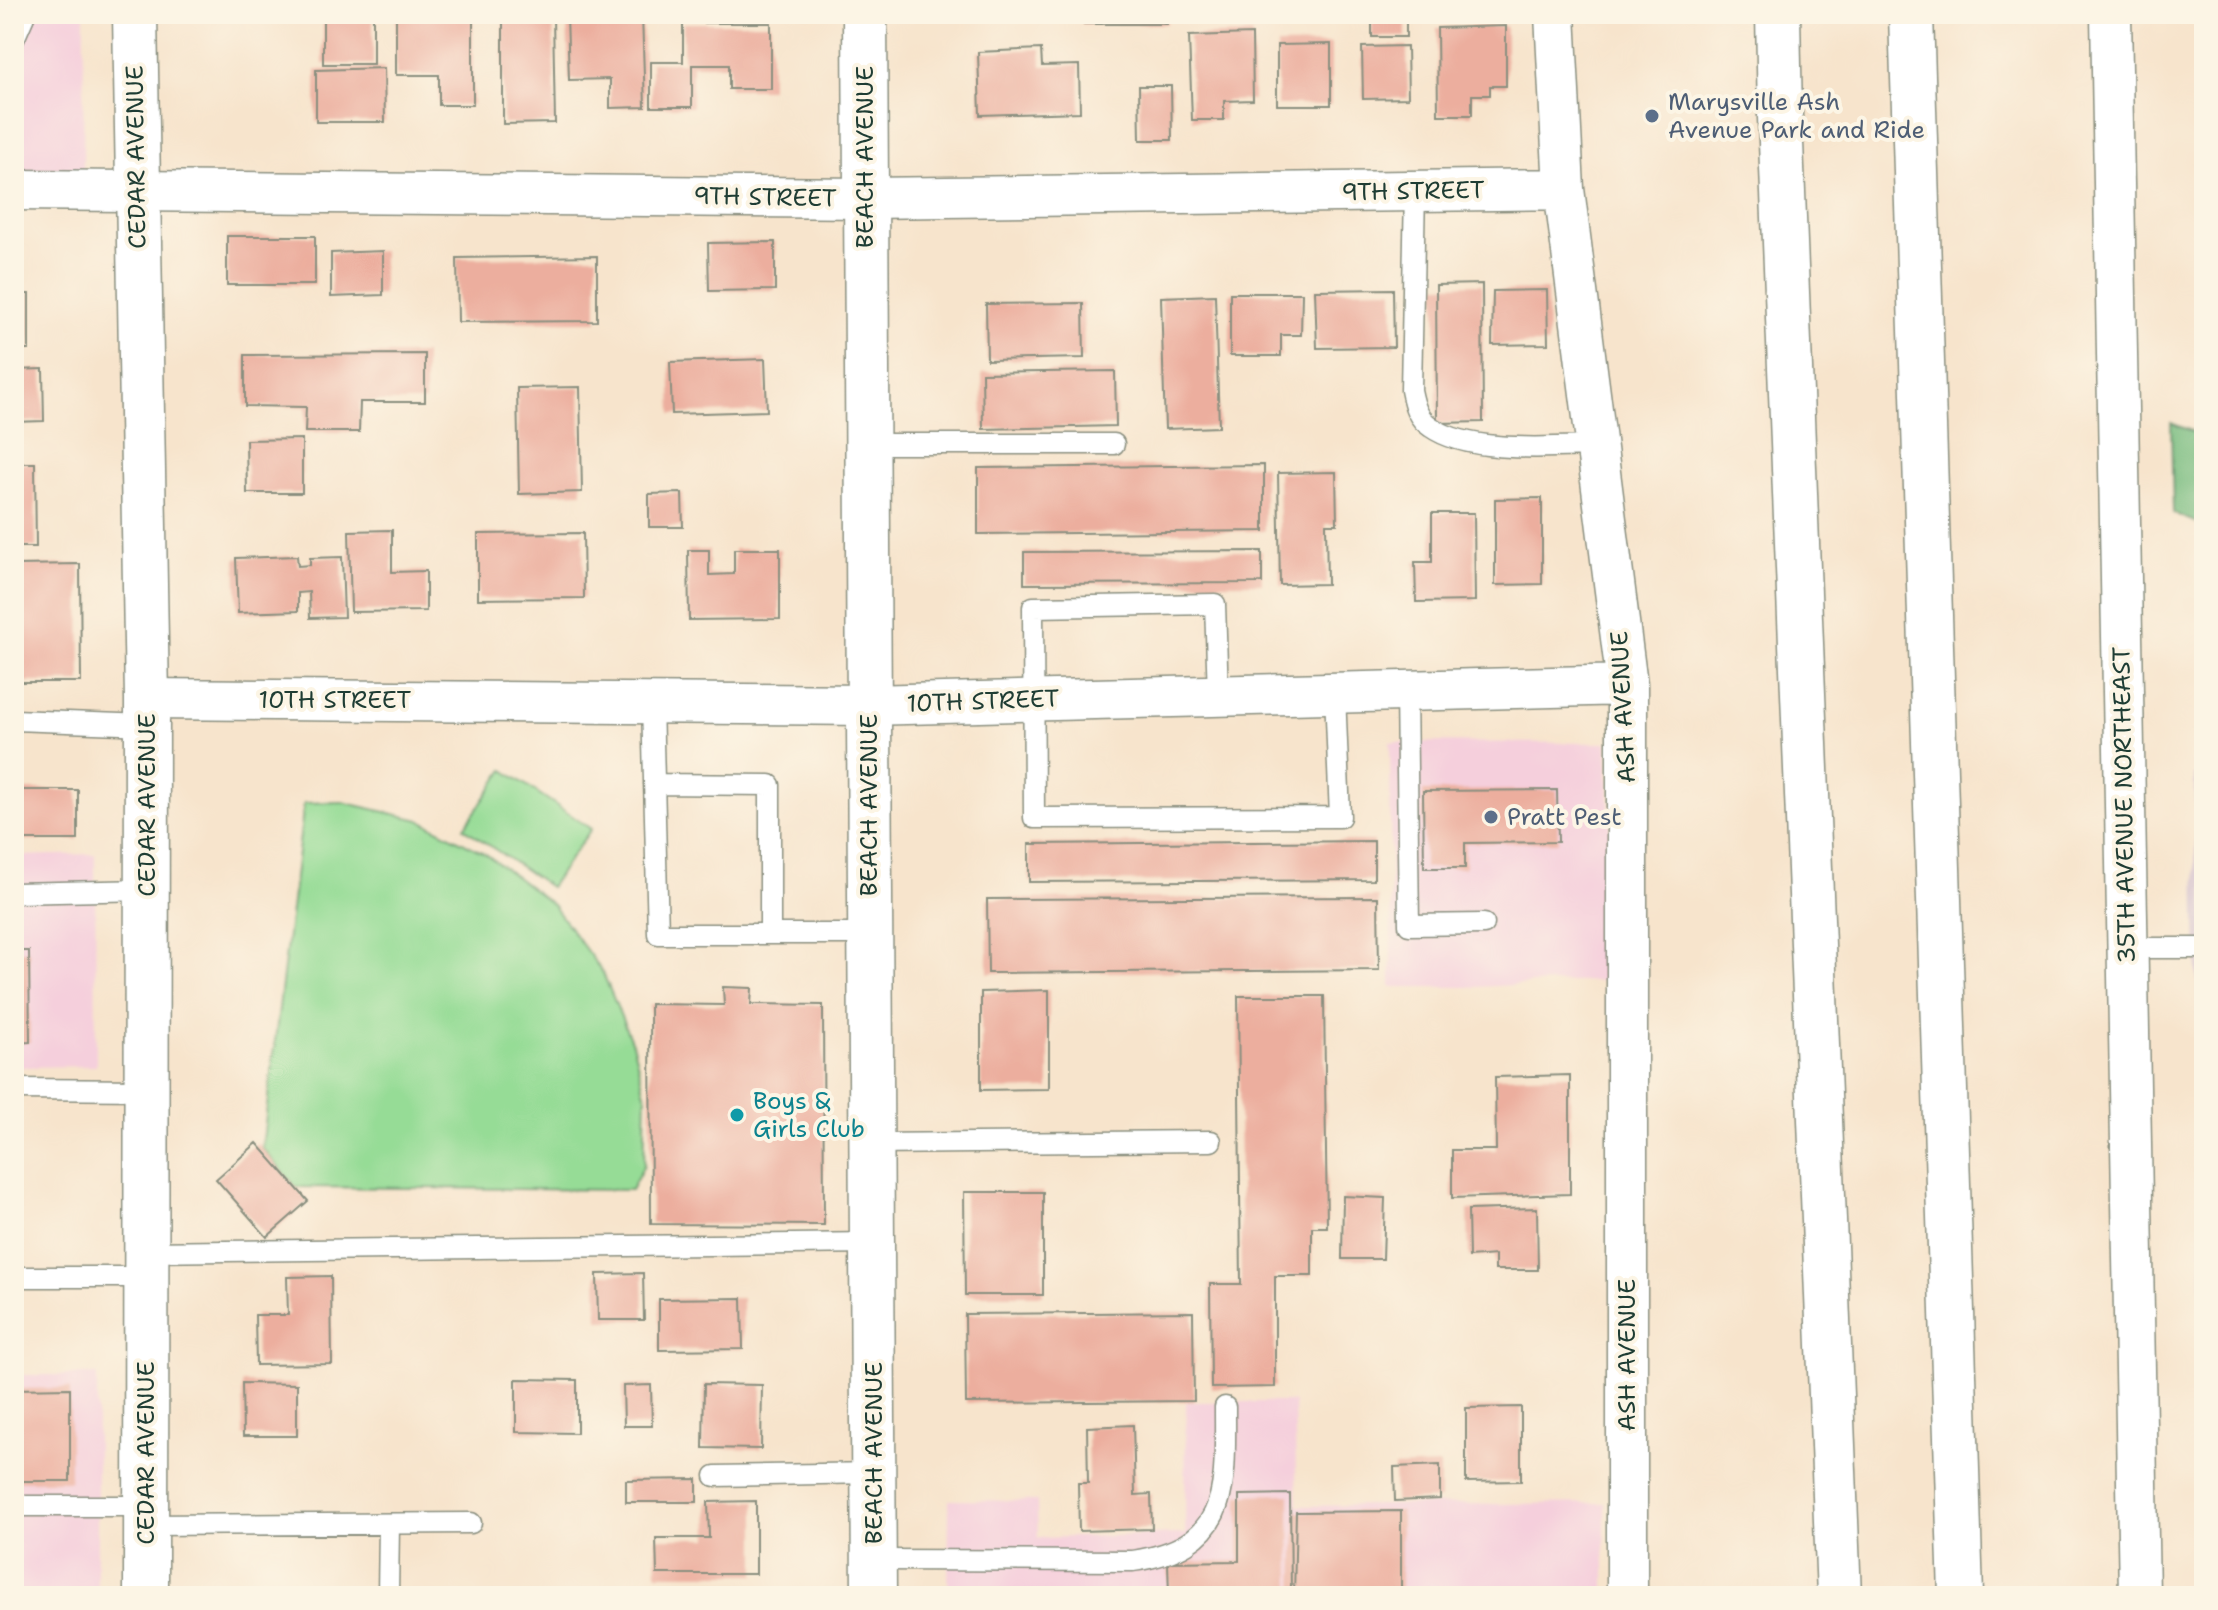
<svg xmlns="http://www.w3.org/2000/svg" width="2218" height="1610" font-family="'Shantell Sans',sans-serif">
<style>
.built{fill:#f5cfdc}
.industrial{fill:#d1bdcc}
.green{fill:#96dc96;stroke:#5a8c65;stroke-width:2}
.forest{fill:#78bc7f;stroke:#4c7c5a;stroke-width:2}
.building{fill:#ecae9e}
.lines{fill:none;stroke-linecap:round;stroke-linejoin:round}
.lane-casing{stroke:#8b9080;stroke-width:23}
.street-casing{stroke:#8b9080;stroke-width:43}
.secondary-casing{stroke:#8b9080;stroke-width:47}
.highway-casing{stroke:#8b9080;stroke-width:47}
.lane{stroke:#fff;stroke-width:20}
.street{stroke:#fff;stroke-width:40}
.secondary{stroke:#fff;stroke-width:44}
.highway{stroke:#fff;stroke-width:44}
.service-dot{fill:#5c6f8a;stroke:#fcf5e5;stroke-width:3}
.culture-dot{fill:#0f9aa8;stroke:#fcf5e5;stroke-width:3}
.labels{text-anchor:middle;stroke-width:8;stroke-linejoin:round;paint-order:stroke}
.service-label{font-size:24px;fill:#4e5e75;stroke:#fcf5e5;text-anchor:start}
.street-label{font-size:24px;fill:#1f3d34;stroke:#fcf5e5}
.culture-label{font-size:24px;fill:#0d838f;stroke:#fcf5e5;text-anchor:start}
</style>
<rect width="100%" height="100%" fill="#fcf5e5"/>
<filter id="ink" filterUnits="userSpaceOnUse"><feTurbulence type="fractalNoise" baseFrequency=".0125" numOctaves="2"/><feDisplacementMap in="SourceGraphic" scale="16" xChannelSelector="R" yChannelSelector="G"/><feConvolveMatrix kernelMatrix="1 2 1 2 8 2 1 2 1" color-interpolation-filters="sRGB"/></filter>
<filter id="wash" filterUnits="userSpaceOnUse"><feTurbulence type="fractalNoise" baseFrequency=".006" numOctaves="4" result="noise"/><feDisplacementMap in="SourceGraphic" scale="32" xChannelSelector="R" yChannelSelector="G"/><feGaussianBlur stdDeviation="1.8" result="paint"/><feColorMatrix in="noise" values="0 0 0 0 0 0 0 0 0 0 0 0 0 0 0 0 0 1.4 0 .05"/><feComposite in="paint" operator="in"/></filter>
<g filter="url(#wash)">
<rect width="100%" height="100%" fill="#f7e4cc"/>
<path class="built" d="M14,14H84L83,176L14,177Z
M1390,742L1607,743L1615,980L1474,987H1391Z
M95,854L96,1066L14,1067V856Z
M14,1375H97V1596H14Z
M1186,1402H1294L1297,1506L1605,1503V1596H948L949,1500L1037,1501L1038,1538L1185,1534Z"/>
<path class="industrial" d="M2204,774V1465L2194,775Z"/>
<path class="green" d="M504,770L591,829L550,887L464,828Z
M342,802L420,820L486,854L553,905L603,973L632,1043L646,1097L644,1165L631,1190L296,1187L262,1148L304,803Z"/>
<path class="forest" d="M2171,423L2204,436V526L2173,513Z"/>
<g id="blocks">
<path class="building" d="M323,14H373V64H323Z
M396,14H473V105H439V75H396Z
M567,14H642L645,107L610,108V79L569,80Z
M1082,14H1167V24H1082Z
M1372,14H1406V37H1372Z
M553,16L555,123L503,124V17Z
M683,23H771V89H729V65H692V107H651V62H683Z
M1506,26V86H1490V95H1472V115H1438L1437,28Z
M1252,34L1253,100L1224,101V120H1192L1189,36Z
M1331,44V105H1277V45Z
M1407,46L1408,98L1363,99L1362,47Z
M1041,49L1042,66L1079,65L1080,112L980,115L978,52Z
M384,68L385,122H316V70Z
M1139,86H1171L1172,140H1140Z
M227,236H315V285H227Z
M775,242V290L709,291L708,243Z
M383,251V295L331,297V253Z
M597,256V321L458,322L457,258Z
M1482,284L1483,422L1437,423L1436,285Z
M1393,289L1394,347L1317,348L1315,290Z
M1547,290L1548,344L1492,345L1493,291Z
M1230,293H1302L1301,335H1281V356H1230Z
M14,294H29V350H14Z
M1215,295L1219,427L1165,429L1161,297Z
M1083,303L1084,358L987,360L986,304Z
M425,354V402H360L359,432H305L306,407L245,406V355Z
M765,359L767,411L672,414L670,362Z
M43,369L44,421L14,422V370Z
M1115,371L1116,426L983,429L982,373Z
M580,387L582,492L519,494L517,388Z
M302,439V493H247L246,440Z
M14,463H35L36,547H14Z
M1264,465V531L978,534V468Z
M1336,472L1337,524H1326L1327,584L1280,585L1278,473Z
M682,493L683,527H649V494Z
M1542,498V584L1495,585V499Z
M1432,513H1474L1475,601L1416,602L1415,562H1432Z
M392,530V572L426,571V611L351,612L349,531Z
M583,533L584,598L478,599V534Z
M734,549H780V619L689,620L688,550H709V575L734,574Z
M1262,551V583L1024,584V552Z
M297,556L298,566L310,565V558L342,557L344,617L310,618L309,592L298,593V611L238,613L236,558Z
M80,564L81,682H21L20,657H14V565Z
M14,784H20V790H78V840H14Z
M1557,790L1558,842L1465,843V868H1424L1423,791Z
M1374,841V880L1029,882V844Z
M1378,897L1379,970L988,973L987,899Z
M14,951H29L30,1042L14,1043Z
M723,987L752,988L751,1004L823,1005L824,1225L651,1224L650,1004L724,1005Z
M1049,990V1089L981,1090V992Z
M1238,996H1324L1327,1227H1312V1276H1275V1387L1211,1388L1210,1284H1241Z
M1570,1075V1194L1452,1198V1150H1496L1495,1077Z
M257,1143L308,1201L267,1237L216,1179Z
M964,1192H1043V1295H965Z
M1343,1196L1385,1198L1383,1259H1342Z
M1537,1208L1538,1270H1495V1255L1469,1257L1468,1210Z
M643,1273L644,1320H598L597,1274Z
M331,1276L332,1364L256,1365L255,1315H288L287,1277Z
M742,1298L743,1349L659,1350V1299Z
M1193,1312L1194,1401L966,1403L965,1314Z
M516,1379L577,1380V1433L516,1432Z
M242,1383L297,1384V1436H243Z
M704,1384L762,1385L761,1449L703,1448Z
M651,1385L652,1426H624L623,1386Z
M70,1388V1481H14V1389Z
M1521,1407V1481L1466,1482V1408Z
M1133,1425L1135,1495L1151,1494L1152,1529L1079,1531L1078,1483H1088L1087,1427Z
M1440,1465V1499L1395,1501L1394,1467Z
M697,1479V1502H626V1480Z
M1290,1494L1291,1596H1169L1168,1562L1239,1561V1495Z
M756,1501V1574H657L656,1538H709L708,1502Z
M1401,1511V1596H1294L1296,1512Z"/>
</g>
</g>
<g filter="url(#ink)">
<use href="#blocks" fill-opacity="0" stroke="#8b9080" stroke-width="2"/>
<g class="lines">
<defs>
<path id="lane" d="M14,39L25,14
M1415,190L1411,390C1414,405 1417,418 1431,427C1469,454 1551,447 1597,446
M867,444H1114
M1406,691L1409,925L1484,924
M1218,695L1215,604L1033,607L1034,818L1340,817L1335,693
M652,703L658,934H870
M14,720L147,725
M654,784L770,785V934
M14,893L147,890
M2126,948H2204
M14,1089L148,1090
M871,1144L1211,1141
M146,1252L872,1243
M14,1277H146
M715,1476L874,1473
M14,1506H146
M146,1525L471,1523
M874,1560L1133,1561C1232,1546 1225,1488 1225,1407
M388,1596L389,1524"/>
<path id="street" d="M1555,14L1564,189L1627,685V1596
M2111,14L2139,1596
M14,190L866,198L1564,189
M147,699L869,705L1627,685"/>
<path id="secondary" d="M135,14L147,699L146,1596
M865,14L874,1596"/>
<path id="highway" d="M1778,14L1780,117L1839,1596
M1911,14L1961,1596"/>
</defs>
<use href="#lane" class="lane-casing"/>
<use href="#street" class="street-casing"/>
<use href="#secondary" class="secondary-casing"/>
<use href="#highway" class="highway-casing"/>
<use href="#lane" class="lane"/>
<use href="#street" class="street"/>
<use href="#secondary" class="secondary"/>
<use href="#highway" class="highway"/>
</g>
</g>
<g class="service-dot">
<circle cx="1652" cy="116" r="8"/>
<circle cx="1491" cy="817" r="8"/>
</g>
<circle class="culture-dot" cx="737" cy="1115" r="8"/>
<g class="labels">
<g class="service-label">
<text x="1668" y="110">Marysville Ash<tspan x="1668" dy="28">Avenue Park and Ride</tspan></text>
<text x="1507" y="825">Pratt Pest</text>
</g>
<g class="street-label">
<text transform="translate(136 157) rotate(-91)" y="8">CEDAR AVENUE</text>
<text transform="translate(865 157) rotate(-90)" y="8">BEACH AVENUE</text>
<text transform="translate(1413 191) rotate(-1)" y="8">9TH STREET</text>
<text transform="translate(765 197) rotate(1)" y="8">9TH STREET</text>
<text x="335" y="708">10TH STREET</text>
<text transform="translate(983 701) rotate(-2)" y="8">10TH STREET</text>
<text transform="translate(1623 707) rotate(-93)" y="8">ASH AVENUE</text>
<text transform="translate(147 805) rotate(-90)" y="8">CEDAR AVENUE</text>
<text transform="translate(869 805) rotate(-90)" y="8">BEACH AVENUE</text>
<text transform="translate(2124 805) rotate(-91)" y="8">35TH AVENUE NORTHEAST</text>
<text transform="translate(1627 1355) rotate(-90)" y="8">ASH AVENUE</text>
<text transform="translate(146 1453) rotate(-90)" y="8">CEDAR AVENUE</text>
<text transform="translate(874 1453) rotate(-90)" y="8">BEACH AVENUE</text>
</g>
<g class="culture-label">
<text x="753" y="1109">Boys &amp;<tspan x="753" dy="28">Girls Club</tspan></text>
</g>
</g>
<rect width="2218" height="1610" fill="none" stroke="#fcf5e5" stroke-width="48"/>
</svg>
